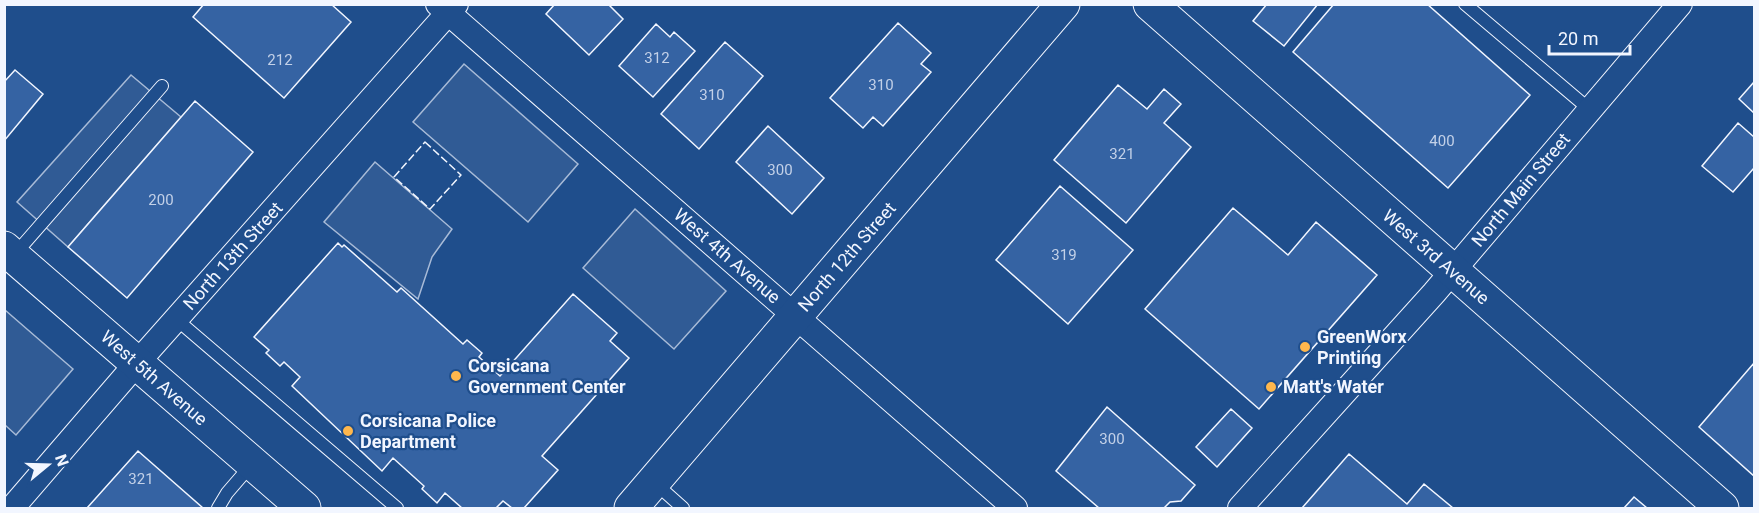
<svg xmlns="http://www.w3.org/2000/svg" width="1759" height="513" font-family="Roboto,sans-serif">
<style>
.parking{fill:#305b95;stroke:#a8bbd7;stroke-width:1.5}
.building{fill:#3563a3;stroke:#f2f6ff;stroke-width:1.5}
.lines{fill:none;stroke-linecap:round;stroke-linejoin:round}
.lane-casing{stroke:#f2f6ff;stroke-width:14}
.street-casing{stroke:#f2f6ff;stroke-width:26}
.secondary-casing{stroke:#f2f6ff;stroke-width:35}
.lane{stroke:#1f4e8c;stroke-width:12}
.street{stroke:#1f4e8c;stroke-width:24}
.secondary{stroke:#1f4e8c;stroke-width:33}
.fence{stroke:#f2f6ff;stroke-width:1.5;stroke-dasharray:8 3;stroke-linecap:butt}
.poi-dot{fill:#ffb74d;stroke:#1f4e8c;stroke-width:2}
.labels{text-anchor:middle;stroke-width:4.5;stroke-linejoin:round;paint-order:stroke}
.number-label{font-size:15px;fill:#c3d1e8}
.street-label{font-size:18px;fill:#f2f6ff;stroke:#1f4e8c}
.poi-label{font-size:18px;font-weight:bold;fill:#f2f6ff;stroke:#1f4e8c;text-anchor:start}
</style>
<rect width="100%" height="100%" fill="#1f4e8c"/>
<path class="parking" d="M464,64L578,164L528,222L413,122Z
M131,75L181,117L68,247L17,202Z
M375,162L452,229L432,257L418,299L324,222Z
M635,209L726,291L674,349L583,268Z
M5,310L73,369L16,435L5,425Z"/>
<path class="building" d="M204,4H331L351,22L284,98L193,17Z
M555,4H608L623,19L589,55L546,14Z
M1267,4H1318L1284,46L1253,21Z
M1334,4H1427L1530,95L1448,188L1293,52Z
M898,23L931,53L921,64L931,72L883,126L873,117L863,128L830,98Z
M656,24L670,37L674,32L695,51L653,97L619,66Z
M725,42L763,76L699,149L661,114Z
M15,70L43,94L4,141V82Z
M1754,82V113L1739,99Z
M1118,85L1147,109L1164,89L1181,104L1164,123L1191,147L1126,223L1054,160Z
M195,101L253,152L127,298L68,247Z
M1738,123L1754,137V168L1733,192L1702,166Z
M768,126L824,178L792,214L736,162Z
M1060,186L1133,250L1068,324L996,260Z
M1233,208L1288,255L1316,222L1377,275L1259,409L1145,309Z
M338,243L342,247L344,245L397,292L401,288L463,344L467,340L482,353L479,357L500,376L573,294L617,333L610,341L629,358L542,456L558,470L524,508H512L503,501L496,508H462L445,493L437,503L422,489L424,486L393,458L382,471L292,386L300,377L284,362L280,366L266,353L269,350L254,337Z
M1754,363V476L1699,427Z
M1107,407L1195,485L1181,501L1170,502L1164,508H1099L1056,471Z
M1231,409L1252,428L1217,467L1196,447Z
M138,451L203,508H87Z
M1349,454L1407,504L1424,484L1453,508H1302Z
M1634,497L1647,508H1624Z"/>
<g class="lines">
<defs>
<path id="lane" d="M1465,4L1589,109
M15,254L162,86
M176,319L397,508
M655,483L683,508
M218,508L227,493L252,464"/>
<path id="street" d="M438,4L1015,508
M12,508L137,363L456,4
M1240,508L1434,293L1680,4"/>
<path id="secondary" d="M1150,4L1722,508
M4,248L304,508
M631,508L1063,4"/>
</defs>
<use href="#lane" class="lane-casing"/>
<use href="#street" class="street-casing"/>
<use href="#secondary" class="secondary-casing"/>
<use href="#lane" class="lane"/>
<use href="#street" class="street"/>
<use href="#secondary" class="secondary"/>
<path class="fence" d="M425,142L461,175L430,209L394,177Z"/>
</g>
<g class="poi-dot">
<circle cx="1305" cy="347" r="6"/>
<circle cx="456" cy="376" r="6"/>
<circle cx="1271" cy="387" r="6"/>
<circle cx="348" cy="431" r="6"/>
</g>
<g class="labels">
<g class="number-label">
<text x="657" y="63">312</text>
<text x="280" y="65">212</text>
<text x="881" y="90">310</text>
<text x="712" y="100">310</text>
<text x="1442" y="146">400</text>
<text x="1122" y="159">321</text>
<text x="780" y="175">300</text>
<text x="161" y="205">200</text>
<text x="1064" y="260">319</text>
<text x="1112" y="444">300</text>
<text x="141" y="484">321</text>
</g>
<g class="street-label">
<text transform="translate(1521 190) rotate(-50)" y="6">North Main Street</text>
<text transform="translate(233 256) rotate(-48)" y="6">North 13th Street</text>
<text transform="translate(727 256) rotate(41)" y="6">West 4th Avenue</text>
<text transform="translate(847 257) rotate(-49)" y="6">North 12th Street</text>
<text transform="translate(1436 257) rotate(41)" y="6">West 3rd Avenue</text>
<text transform="translate(154 378) rotate(41)" y="6">West 5th Avenue</text>
</g>
<g class="poi-label">
<text x="1317" y="343">GreenWorx<tspan x="1317" dy="21">Printing</tspan></text>
<text x="468" y="372">Corsicana<tspan x="468" dy="21">Government Center</tspan></text>
<text x="1283" y="393">Matt's Water</text>
<text x="360" y="427">Corsicana Police<tspan x="360" dy="21">Department</tspan></text>
</g>
</g>
<rect width="1759" height="513" fill="none" stroke="#f2f6ff" stroke-width="12"/>
<g transform="translate(48 465) rotate(71)" stroke="#1f4e8c" stroke-width="4.5" paint-order="stroke">
<path d="M0-4.5L10 22L0 15L-10 22Z" fill="#f2f6ff"/>
<text y="-9" font-size="16" font-weight="bold" text-anchor="middle" fill="#f2f6ff">N</text>
</g>
<path d="M1549 45v9h81v-9" fill="none" stroke="#f2f6ff" stroke-width="3"/>
<text x="1558" y="45" font-size="18" fill="#f2f6ff" stroke="#1f4e8c" stroke-width="4.5" paint-order="stroke">20 m</text>
</svg>
